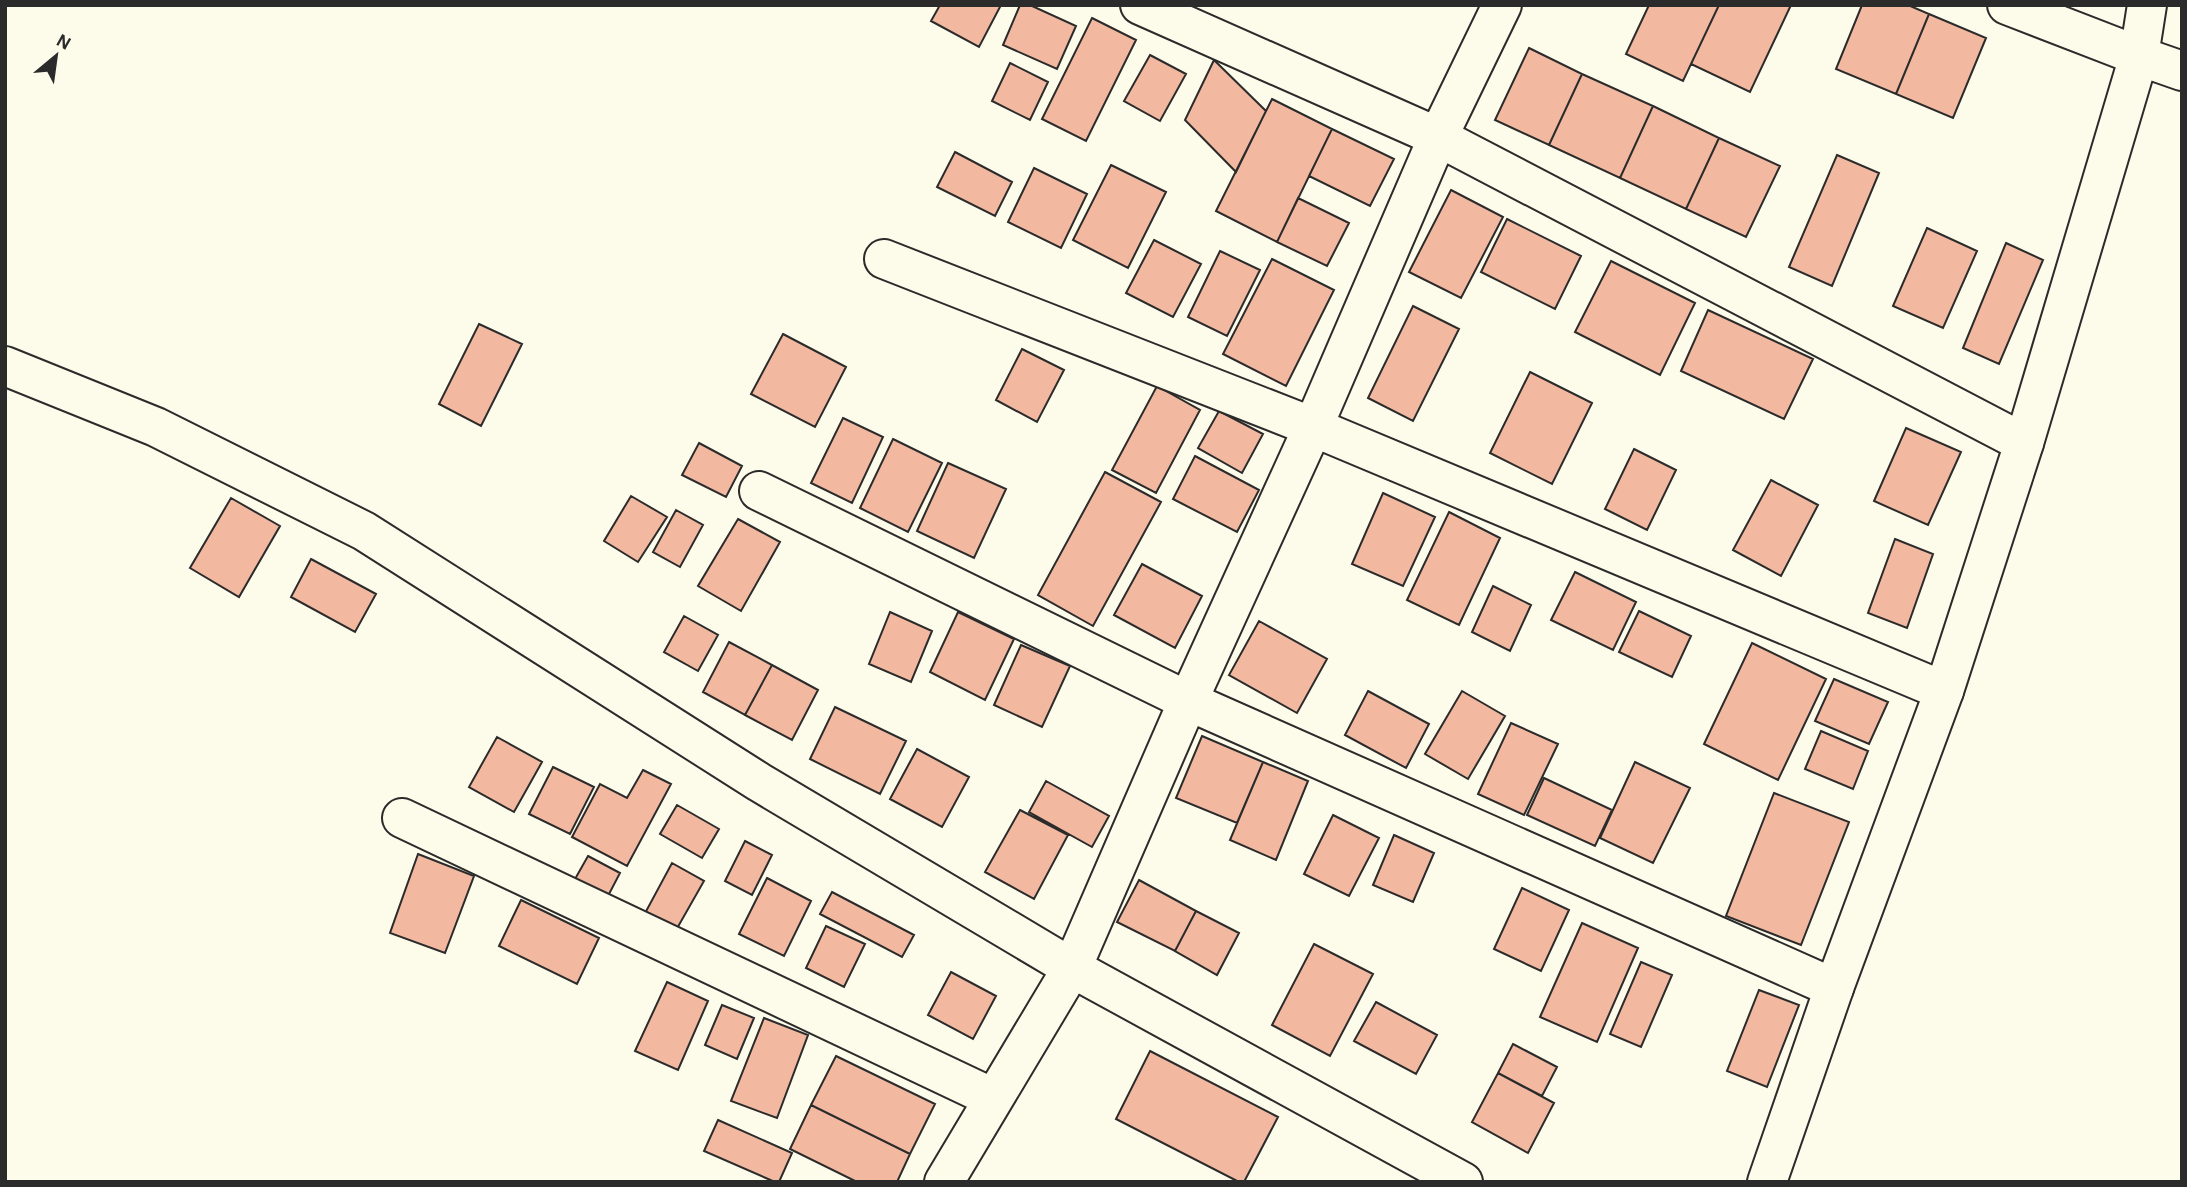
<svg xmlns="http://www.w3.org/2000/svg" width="2187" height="1187" font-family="'Alegreya Sans',sans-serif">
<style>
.building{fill:#f2b8a0;stroke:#2b2b2b;stroke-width:2}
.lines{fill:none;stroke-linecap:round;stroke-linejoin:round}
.minor-casing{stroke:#2b2b2b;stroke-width:42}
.tertiary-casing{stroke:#2b2b2b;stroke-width:42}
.secondary-casing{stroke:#2b2b2b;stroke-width:42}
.minor{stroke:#fdfbea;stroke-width:38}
.tertiary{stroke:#fdfbea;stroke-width:38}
.secondary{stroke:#fdfbea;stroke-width:38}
</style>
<rect width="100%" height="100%" fill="#fdfbea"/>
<path class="building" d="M940,5H1001L979,47L931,21Z
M1020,5H1030L1076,26L1057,69L1003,45Z
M1649,5H1719L1683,81L1626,54Z
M1719,5H1791L1750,92L1691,64Z
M1862,5H1908L1929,14L1896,94L1836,69Z
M1929,14L1986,38L1953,118L1896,94Z
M1092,18L1136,40L1086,141L1042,119Z
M1529,48L1582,74L1549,145L1495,120Z
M1150,55L1186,74L1160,121L1124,101Z
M1214,60L1266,111L1236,172L1185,120Z
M1010,63L1048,82L1030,120L992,101Z
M1582,74L1653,106L1620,178L1549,145Z
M1272,99L1332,129L1277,242L1216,211Z
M1653,106L1719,138L1686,209L1620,178Z
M1332,129L1394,159L1370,206L1309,176Z
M1719,138L1780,166L1746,237L1686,209Z
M955,152L1012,182L995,216L937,187Z
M1837,155L1879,173L1832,286L1789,267Z
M1111,165L1166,192L1128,268L1073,240Z
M1034,168L1087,194L1061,248L1008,222Z
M1451,190L1503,217L1461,298L1409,272Z
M1298,198L1349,223L1327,266L1277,242Z
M1507,219L1581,256L1555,309L1481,272Z
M1927,228L1977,251L1943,328L1893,306Z
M1154,240L1201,264L1173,317L1126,293Z
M2006,243L2043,260L1999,364L1963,348Z
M1220,251L1260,270L1227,336L1188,317Z
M1272,259L1334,290L1286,386L1223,354Z
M1611,261L1695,303L1660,375L1575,332Z
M1413,306L1459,329L1413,421L1368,398Z
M1708,310L1813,359L1784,419L1681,371Z
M479,324L522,344L481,426L439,404Z
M783,334L846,367L815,427L751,394Z
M1022,349L1064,370L1037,422L996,400Z
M1530,372L1592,403L1552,484L1490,453Z
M1157,386L1200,410L1156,493L1112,470Z
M1219,411L1263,434L1242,473L1198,448Z
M843,418L883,437L852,503L811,483Z
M1906,428L1961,452L1928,525L1874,501Z
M893,439L942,463L908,532L860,508Z
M699,443L742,466L726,497L682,475Z
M1634,449L1676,470L1647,530L1605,509Z
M1195,456L1259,490L1237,532L1173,499Z
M948,463L1006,489L974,558L917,531Z
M1105,472L1161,502L1093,626L1038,595Z
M1771,480L1818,505L1781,576L1733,550Z
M1383,493L1435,517L1403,586L1352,564Z
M631,496L667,517L638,562L604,541Z
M231,498L280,526L239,597L190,568Z
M676,510L703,525L680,567L653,552Z
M1449,512L1500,538L1459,625L1407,600Z
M738,519L780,542L741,611L698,586Z
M1895,539L1933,554L1907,628L1868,613Z
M311,559L376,594L355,632L291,597Z
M1142,564L1202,596L1175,648L1114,615Z
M1575,572L1636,602L1613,650L1551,620Z
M1493,586L1531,605L1510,651L1472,632Z
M1639,611L1691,636L1672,677L1619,652Z
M890,612L932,631L911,682L869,664Z
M958,612L1014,639L985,700L930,672Z
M684,616L718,635L698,671L664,652Z
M1259,621L1327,659L1297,713L1229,675Z
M729,642L772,665L745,715L703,692Z
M1752,643L1826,679L1778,780L1704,744Z
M1021,645L1070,666L1042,727L994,705Z
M772,665L818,690L792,740L745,715Z
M1834,679L1888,702L1869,744L1815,721Z
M1368,691L1429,724L1406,768L1345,735Z
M1462,691L1505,716L1468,779L1425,754Z
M835,707L906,741L880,794L810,759Z
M1511,723L1558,744L1524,815L1478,794Z
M1821,731L1868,751L1853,789L1805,769Z
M1202,736L1263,762L1237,823L1176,798Z
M497,737L542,762L514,812L469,787Z
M917,749L969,777L942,827L890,799Z
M1263,762L1308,781L1276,860L1230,840Z
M1635,762L1690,788L1653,863L1600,838Z
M553,767L594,787L570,834L529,814Z
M643,770L671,784L627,866L572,837L600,784L627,798Z
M1544,778L1612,810L1595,846L1527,815Z
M1046,781L1109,816L1092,847L1029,812Z
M1774,793L1849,822L1801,945L1726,916Z
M677,805L719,829L702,858L660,834Z
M1020,810L1068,835L1034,899L985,872Z
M1333,815L1379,838L1349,896L1304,874Z
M1394,835L1434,853L1413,902L1373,885Z
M745,841L772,855L752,895L725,881Z
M418,854L474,876L445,953L390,933Z
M588,856L620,873L608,896L575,879Z
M672,863L704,881L675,932L644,915Z
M767,878L811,901L784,956L739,934Z
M1139,880L1196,911L1175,951L1117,922Z
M1522,888L1569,910L1541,971L1494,949Z
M832,892L914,935L902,957L820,914Z
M521,900L599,938L577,984L499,946Z
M1196,911L1239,933L1217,975L1175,951Z
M1582,923L1638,948L1597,1042L1540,1017Z
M826,926L865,944L844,987L806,968Z
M1314,944L1373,974L1330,1056L1272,1025Z
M1641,962L1672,975L1641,1047L1610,1034Z
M951,972L996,996L973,1039L928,1015Z
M667,982L708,1001L678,1070L635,1051Z
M1759,990L1799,1005L1767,1087L1727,1071Z
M1376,1002L1437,1035L1416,1074L1354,1041Z
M722,1005L754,1018L737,1059L705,1045Z
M764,1018L808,1035L777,1118L731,1101Z
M1513,1044L1557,1067L1542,1096L1498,1073Z
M1150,1051L1278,1117L1244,1182H1239L1116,1119Z
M836,1056L935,1104L910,1154L811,1105Z
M1498,1073L1554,1103L1528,1153L1472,1122Z
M811,1105L910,1154L897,1182H857L790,1149Z
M718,1120L792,1153L779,1182H775L704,1151Z"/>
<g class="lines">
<defs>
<path id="minor" d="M1140,5L1438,137L2024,443
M2007,5L2139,56
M884,259L1313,427L1944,691
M5,366L156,427L364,531L759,782L1072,968L1463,1182
M759,491L1188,701L1834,988
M402,818L993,1098
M944,1182L1072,968L1188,701L1313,427L1438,137L1502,5"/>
<path id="tertiary" d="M2139,56L2182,71"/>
<path id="secondary" d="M1767,1182L1834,988L1944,691L2024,443L2139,56L2147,5"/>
</defs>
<use href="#minor" class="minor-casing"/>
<use href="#tertiary" class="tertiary-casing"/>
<use href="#secondary" class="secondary-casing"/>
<use href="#minor" class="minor"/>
<use href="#tertiary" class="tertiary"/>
<use href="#secondary" class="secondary"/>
</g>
<rect width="2187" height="1187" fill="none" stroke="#2b2b2b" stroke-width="14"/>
<g transform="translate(56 56) rotate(29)" stroke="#fdfbea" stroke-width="5" paint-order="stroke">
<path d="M0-5L12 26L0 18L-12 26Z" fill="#2b2b2b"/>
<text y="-10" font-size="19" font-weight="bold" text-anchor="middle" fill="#2b2b2b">N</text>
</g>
</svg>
